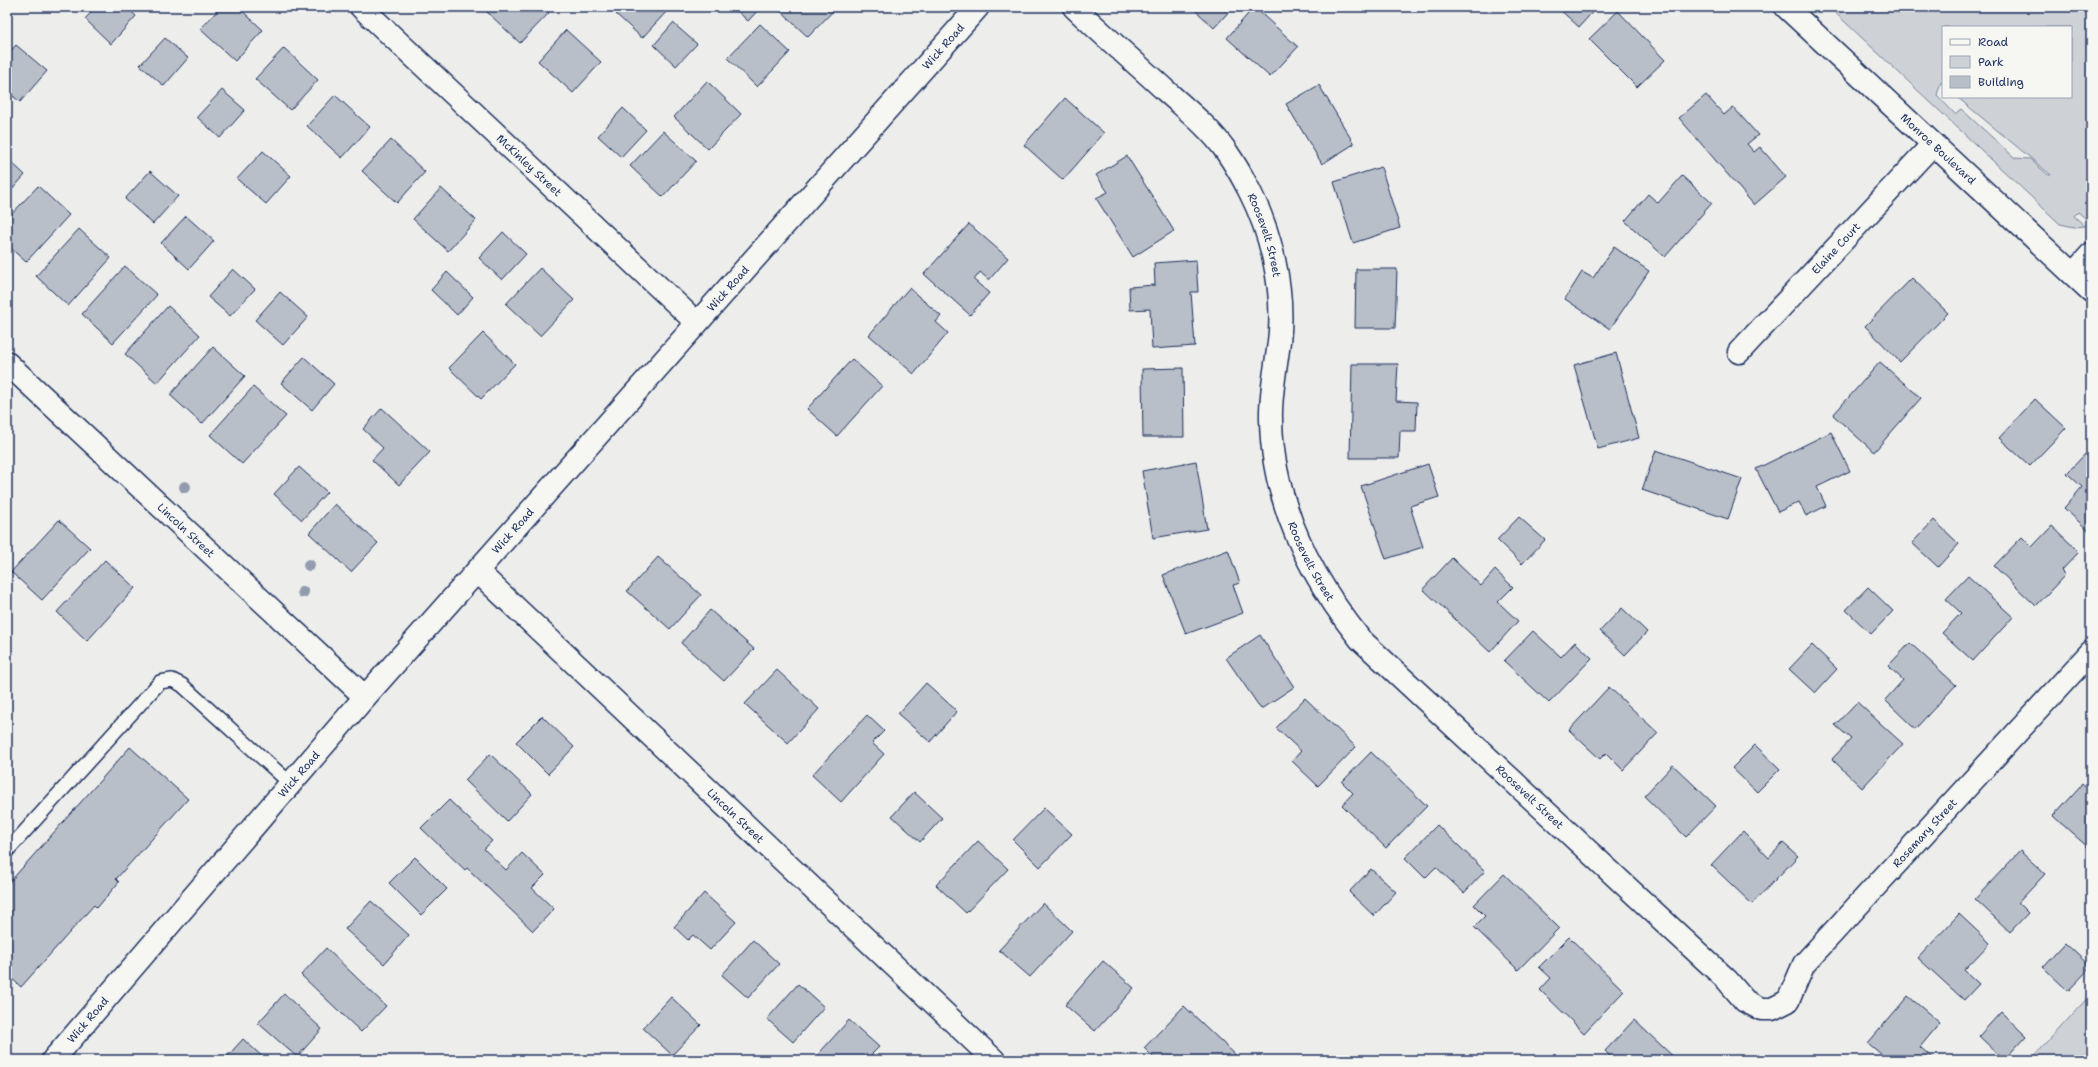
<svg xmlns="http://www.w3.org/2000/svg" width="2098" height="1067" font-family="'Shantell Sans',sans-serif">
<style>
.green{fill:#ced2d7;stroke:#74809a;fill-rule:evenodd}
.building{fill:#b9bfc8;stroke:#1b2f5e}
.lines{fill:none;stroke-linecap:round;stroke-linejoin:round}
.lane-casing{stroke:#1b2f5e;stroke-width:16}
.street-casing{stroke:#1b2f5e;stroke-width:25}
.secondary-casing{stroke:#1b2f5e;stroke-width:25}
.lane{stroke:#f6f6f2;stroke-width:13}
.street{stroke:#f6f6f2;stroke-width:22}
.secondary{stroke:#f6f6f2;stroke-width:22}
.tree{fill:#929cae}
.labels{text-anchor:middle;stroke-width:3;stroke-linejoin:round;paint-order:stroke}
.street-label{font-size:11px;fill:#1b2f5e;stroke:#f6f6f2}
</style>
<rect width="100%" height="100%" fill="#edeeec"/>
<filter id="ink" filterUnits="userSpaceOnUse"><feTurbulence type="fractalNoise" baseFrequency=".025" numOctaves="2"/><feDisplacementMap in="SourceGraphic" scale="8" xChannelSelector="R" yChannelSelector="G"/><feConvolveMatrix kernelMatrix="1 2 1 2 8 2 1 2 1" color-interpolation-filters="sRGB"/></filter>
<g filter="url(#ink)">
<path class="green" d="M1829,7H2091V223L2078,212L2074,216L2085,226L2074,227L2060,224ZM1943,27H2071V97H1957L2051,175H2048L2030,159L2015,158L1961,109L1955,114L1937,95L1941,82L1943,84Z
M2091,994V1060H2031Z"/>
<path class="building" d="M96,7H127L136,16L111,44L85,19Z
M221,7H238L263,30L235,61L200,29Z
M490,7H543L549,13L520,43L486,11Z
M622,7H664L668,10L642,38L616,14Z
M733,7H761L748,21Z
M776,7H837L808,37Z
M1192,7H1233L1214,28Z
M1254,7L1298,47L1270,77L1227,38Z
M1557,7H1597L1579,27Z
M1618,11L1665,60L1637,87L1589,39Z
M673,23L697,44L676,66L654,45Z
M760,24L790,52L757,87L727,58Z
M566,30L601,62L573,93L538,61Z
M165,38L188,58L164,86L140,65Z
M16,45L47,71L20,102L7,91V55Z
M284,48L318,80L290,110L255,79Z
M707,81L741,114L708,149L674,117Z
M1319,85L1354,144L1322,164L1286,104Z
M222,90L245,110L220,138L197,117Z
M335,95L370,127L342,158L307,126Z
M1706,95L1724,115L1733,107L1758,135L1747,144L1754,152L1760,147L1786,177L1754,205L1679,118Z
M1065,98L1104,133L1063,180L1024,145Z
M623,108L646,130L621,157L598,136Z
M663,131L696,161L663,197L630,166Z
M391,140L425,172L397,203L362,171Z
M263,151L291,176L266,204L237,179Z
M1127,156L1174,231L1133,257L1096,198L1108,192L1096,175Z
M7,158L25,175L7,195Z
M1381,167L1400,228L1353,243L1334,182Z
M150,171L178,196L153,224L125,199Z
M1682,176L1712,203L1665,257L1625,221L1648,194L1658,203Z
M38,186L69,215L26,262L7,245V219Z
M441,188L476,220L448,251L413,219Z
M186,216L214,241L189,269L161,243Z
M969,224L1008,258L989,280L980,272L974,280L989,293L970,315L924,274Z
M79,229L111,258L68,306L36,276Z
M503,232L526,254L502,280L479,258Z
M1614,247L1649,271L1610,329L1565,299L1582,272L1593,278Z
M1196,260L1198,292H1191L1195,346L1152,349L1150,309L1130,310L1129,287L1155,285L1154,263Z
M125,266L157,295L113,343L82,314Z
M540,268L574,300L540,336L506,304Z
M233,269L255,289L230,316L208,297Z
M1356,269H1397L1395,328H1355Z
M447,272L473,297L457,315L431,290Z
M1912,278L1948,313L1900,362L1865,326Z
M909,288L941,316L936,322L948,333L914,374L869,335Z
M280,292L308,317L283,345L255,320Z
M168,306L200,335L157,383L125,354Z
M483,333L515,364L481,399L449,368Z
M213,347L245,376L202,424L170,395Z
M1616,353L1639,438L1598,449L1574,365Z
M304,357L334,384L312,410L281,383Z
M852,359L882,386L837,436L807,409Z
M1880,362L1921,398L1874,452L1833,415Z
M1352,364H1398L1396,401L1417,402L1416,431H1400L1399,458H1350Z
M1183,368L1184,437H1143L1142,369Z
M253,387L286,416L242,464L210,435Z
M2035,399L2066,428L2030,466L1999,438Z
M382,408L430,452L399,485L372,460L383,448L363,429Z
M1831,432L1850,471L1817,487L1826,506L1806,516L1799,502L1778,512L1756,469Z
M1656,450L1742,479L1728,519L1642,490Z
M2089,450L2091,452V533L2064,508L2082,487L2067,473Z
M1196,461L1207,529L1153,538L1142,471Z
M1428,464L1439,497L1410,506L1423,547L1386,559L1361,486Z
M299,467L327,492L302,520L274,494Z
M335,504L378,543L351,572L309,533Z
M1519,517L1545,540L1522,564L1497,540Z
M59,520L90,548L42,600L11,572Z
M1934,520L1959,544L1938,567L1912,543Z
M2052,526L2079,552L2061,571L2065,575L2036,606L1994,566L2022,537L2032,547Z
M1228,550L1240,583L1233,585L1243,613L1186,634L1163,575Z
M658,557L701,595L670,629L627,591Z
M1452,558L1481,586L1495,570L1513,587L1498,602L1518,621L1490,652L1423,589Z
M105,560L135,588L87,641L57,612Z
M1968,576L2013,617L1973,661L1942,633L1961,613L1946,599Z
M1868,587L1893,611L1871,634L1846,610Z
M1622,608L1647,632L1625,655L1600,631Z
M710,610L754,649L724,681L681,643Z
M1533,631L1561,657L1575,642L1592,658L1549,703L1504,661Z
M1260,635L1294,687L1261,709L1226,658Z
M1910,643L1956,685L1915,729L1885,700L1903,680L1888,666Z
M1812,645L1837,669L1815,693L1789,669Z
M777,670L819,709L788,743L745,704Z
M926,683L957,711L930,742L898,714Z
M1609,687L1658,733L1623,770L1606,753L1600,759L1569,730Z
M1305,698L1356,747L1318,786L1292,761L1301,751L1276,728Z
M1857,702L1903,744L1862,788L1832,759L1851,739L1835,725Z
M867,715L884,731L872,743L884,754L841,802L812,775Z
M542,716L574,747L548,774L516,742Z
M1755,745L1780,769L1757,792L1732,768Z
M130,747L188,799L116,879L119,882L97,908L94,905L21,987L7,974V885Z
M1371,752L1427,806L1386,848L1342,805L1353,793L1342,782Z
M490,754L532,794L507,821L465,780Z
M1673,765L1716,806L1686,837L1644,796Z
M2082,784L2091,793V850L2053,816Z
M914,792L942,818L920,842L892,816Z
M449,800L492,841L484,849L506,870L522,853L545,875L532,888L554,909L533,931L467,868L465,870L421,828Z
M1044,808L1072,834L1040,867L1013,840Z
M1437,825L1485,871L1464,893L1436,867L1425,878L1405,858Z
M1743,831L1769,858L1783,843L1798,856L1752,904L1711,865Z
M978,841L1008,869L966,913L936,885Z
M2020,851L2045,874L2018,903L2028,913L2010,932L1975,899Z
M415,857L447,889L421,915L389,883Z
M1371,869L1396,892L1374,916L1349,892Z
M1504,874L1559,928L1518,970L1474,927L1485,916L1474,905Z
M704,893L736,922L710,950L693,935L688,940L674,927Z
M371,901L409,935L384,964L345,929Z
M1043,903L1072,931L1030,977L999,950Z
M1959,914L1990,943L1964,970L1979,984L1964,1000L1918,958Z
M1569,937L1624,991L1584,1033L1540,990L1551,978L1539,967Z
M753,940L779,964L748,998L722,975Z
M2065,943L2091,967L2068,991L2043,967Z
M326,948L386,1006L361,1032L301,975Z
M1103,961L1134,988L1095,1031L1065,1005Z
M798,984L824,1007L793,1042L767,1019Z
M284,994L322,1029L297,1057L258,1023Z
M1908,996L1940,1023L1920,1047L1935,1060H1888L1868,1043Z
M671,997L701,1025L672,1055L643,1028Z
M1184,1006L1241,1060H1156L1144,1048Z
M2001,1012L2026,1036L2004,1060L1979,1036Z
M849,1020L879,1047L866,1060H813Z
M1634,1020L1677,1060H1614L1605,1051Z
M243,1039L266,1060H224Z"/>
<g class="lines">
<defs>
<path id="lane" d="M7,851L160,682L172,680L182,685L291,784"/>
<g id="street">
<path id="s1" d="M361,7L697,323"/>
<path id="s2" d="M1074,7C1104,36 1136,63 1166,91C1187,110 1210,128 1226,151C1235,164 1243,178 1250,192C1271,233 1283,285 1280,331C1278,360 1270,390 1271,419C1272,501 1310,576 1360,639L1727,980L1745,1001L1761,1009H1772L1788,1001L1804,964L2091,652"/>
<path d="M2073,274L2091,254"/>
<path id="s3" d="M1739,352L1933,144"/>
<path id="s4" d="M7,363L365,697"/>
<path id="s5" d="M477,571L994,1060"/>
</g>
<g id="secondary">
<path id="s6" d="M1786,7L2091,291"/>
<path id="s7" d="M53,1060L365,697L978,7"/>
</g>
</defs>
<use href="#lane" class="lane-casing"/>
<use href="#street" class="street-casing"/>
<use href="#secondary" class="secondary-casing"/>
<use href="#lane" class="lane"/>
<use href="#street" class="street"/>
<use href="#secondary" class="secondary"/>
</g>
<g class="tree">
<circle cx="185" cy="487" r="6"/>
<circle cx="309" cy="565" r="6"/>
<circle cx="303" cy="592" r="6"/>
</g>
</g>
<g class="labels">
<g class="street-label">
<text dy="4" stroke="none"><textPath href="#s7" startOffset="1349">Wick Road</textPath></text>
<text dy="4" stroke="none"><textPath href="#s6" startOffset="208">Monroe Boulevard</textPath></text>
<text dy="4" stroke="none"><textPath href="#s1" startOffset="231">McKinley Street</textPath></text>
<text dy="4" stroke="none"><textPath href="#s2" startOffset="303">Roosevelt Street</textPath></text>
<text dy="4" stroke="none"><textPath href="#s3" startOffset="142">Elaine Court</textPath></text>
<text dy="4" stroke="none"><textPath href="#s7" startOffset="1025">Wick Road</textPath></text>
<text dy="4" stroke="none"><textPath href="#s4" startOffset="245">Lincoln Street</textPath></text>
<text dy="4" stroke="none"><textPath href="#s7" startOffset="701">Wick Road</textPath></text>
<text dy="4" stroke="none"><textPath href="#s2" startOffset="639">Roosevelt Street</textPath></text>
<text dy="4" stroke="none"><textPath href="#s7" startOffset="377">Wick Road</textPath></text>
<text dy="4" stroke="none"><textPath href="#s2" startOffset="963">Roosevelt Street</textPath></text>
<text dy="4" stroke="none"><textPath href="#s5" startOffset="356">Lincoln Street</textPath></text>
<text dy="4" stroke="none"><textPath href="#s2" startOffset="1525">Rosemary Street</textPath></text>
<text dy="4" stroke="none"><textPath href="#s7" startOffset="53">Wick Road</textPath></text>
</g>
</g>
<rect width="2098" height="1067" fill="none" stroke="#f6f6f2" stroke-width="24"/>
<rect x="12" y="12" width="2074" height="1043" fill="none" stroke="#1b2f5e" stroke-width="1.5" filter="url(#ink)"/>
<rect x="1942" y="26" width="130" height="72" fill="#f6f6f2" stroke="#9ea6b7"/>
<rect x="1950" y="39" width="20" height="6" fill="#f6f6f2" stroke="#9ea6b7"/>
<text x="1978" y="46" font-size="12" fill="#1b2f5e">Road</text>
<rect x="1950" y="56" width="20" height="12" fill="#ced2d7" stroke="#9ea6b7"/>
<text x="1978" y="66" font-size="12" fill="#1b2f5e">Park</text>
<rect x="1950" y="76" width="20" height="12" fill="#b9bfc8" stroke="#9ea6b7"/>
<text x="1978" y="86" font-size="12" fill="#1b2f5e">Building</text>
</svg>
